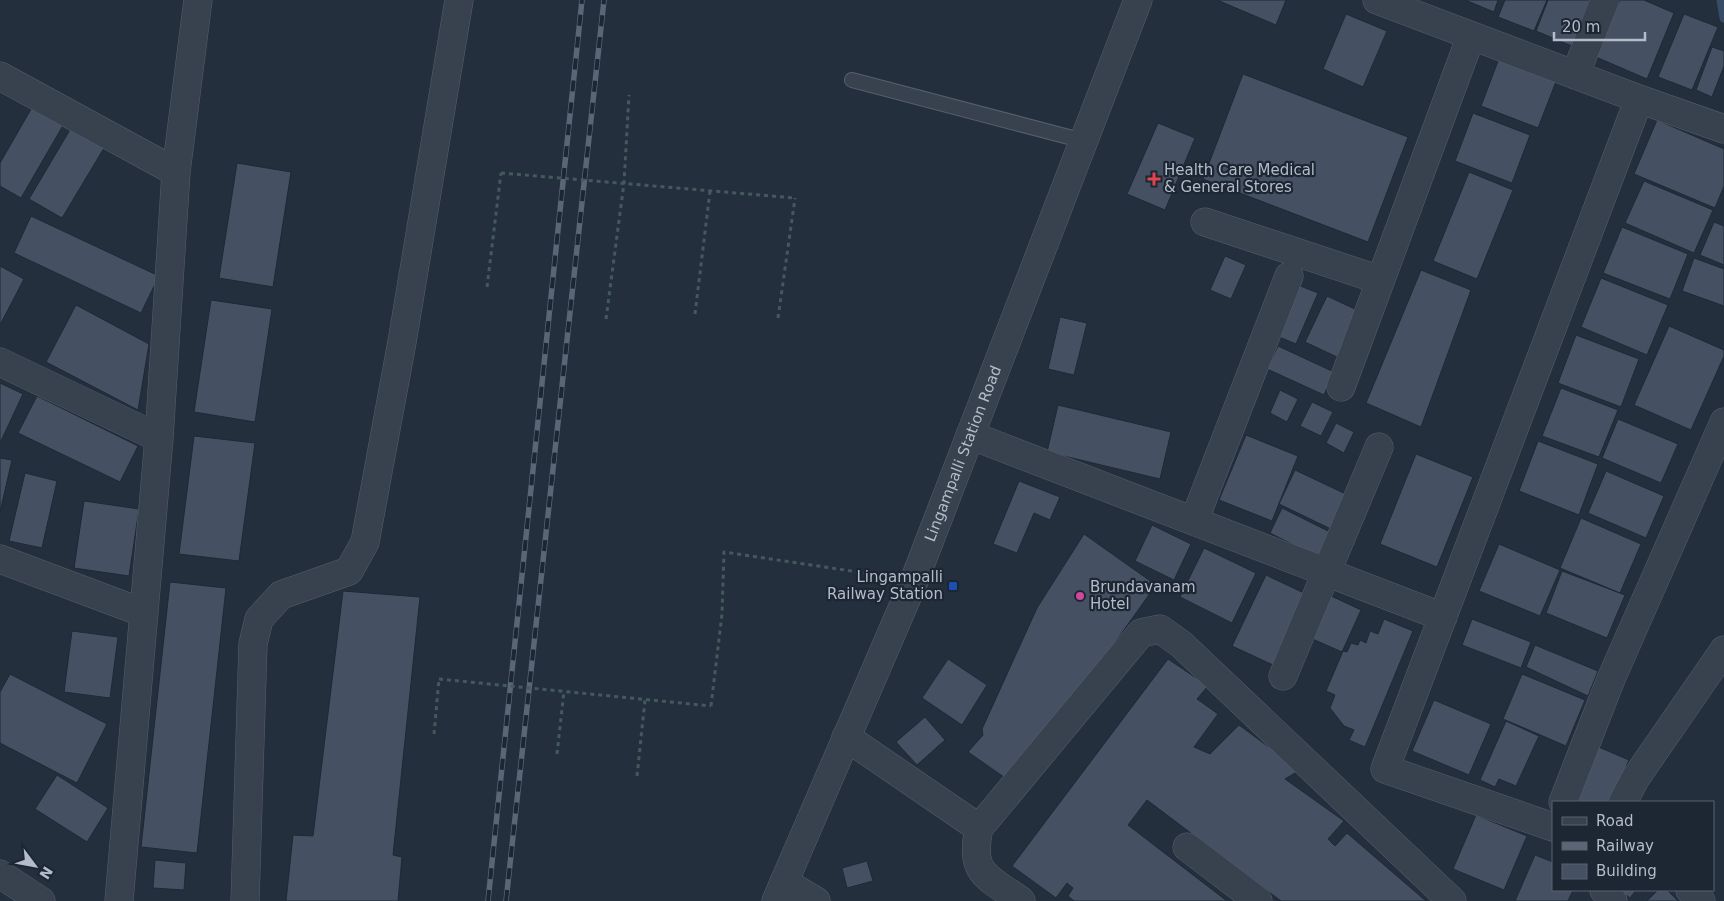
<svg xmlns="http://www.w3.org/2000/svg" width="1724" height="901" font-family="'DejaVu Sans',sans-serif">
<style>
.lines{fill:none;stroke-linecap:round;stroke-linejoin:round}
.stream{stroke:#394c67;stroke-width:9}
.building{fill:#455162;stroke:#1f2835}
.service-casing{stroke:#565f6c;stroke-width:16}
.minor-casing{stroke:#565f6c;stroke-width:29}
.tertiary-casing{stroke:#565f6c;stroke-width:29}
.path{stroke:#44595c;stroke-width:3;stroke-dasharray:4 4;stroke-linecap:butt}
.service{stroke:#38414e;stroke-width:14}
.minor{stroke:#38414e;stroke-width:28}
.tertiary{stroke:#38414e;stroke-width:28}
.rail-casing{stroke:#5a6575;stroke-width:5.5}
.rail{stroke:#1d2633;stroke-width:4;stroke-dasharray:11;stroke-linecap:butt}
.path-bridge{stroke:#44595c;stroke-width:3;stroke-dasharray:4 4;stroke-linecap:butt}
.health-dot{fill:#e0444e;stroke:#1d2633;stroke-width:2}
.transit-dot{fill:#1a4fb4;stroke:#1d2633;stroke-width:2}
.hotel-dot{fill:#d1479c;stroke:#1d2633;stroke-width:2}
.labels{text-anchor:middle;stroke-width:4.5;stroke-linejoin:round;paint-order:stroke}
.poi-label{font-size:15px;fill:#b4bcc9;stroke:#1d2633;text-anchor:start}
.street-label{font-size:15px;fill:#b4bcc9;stroke:#1d2633}
</style>
<rect width="100%" height="100%" fill="#242f3e"/>
<g class="lines">
<path class="stream" d="M1721,0L1724,18"/>
</g>
<path class="building" d="M1217,0H1286L1276,25Z
M1465,0H1498L1494,12Z
M1505,0H1547L1534,31L1498,17Z
M1548,0H1590L1572,46L1536,31Z
M1620,0H1644L1674,13L1647,79L1596,57Z
M1346,14L1387,31L1363,87L1323,69Z
M1684,14L1718,27L1692,90L1658,77Z
M1712,47L1724,51V66L1712,97L1696,90Z
M1500,56L1557,79L1538,128L1481,106Z
M1243,74L1408,137L1368,242L1203,179Z
M34,104L65,122L21,198L0,186V163Z
M1473,113L1530,135L1512,183L1455,161Z
M1657,120L1724,149V186L1715,208L1634,174Z
M74,123L107,143L62,218L29,199Z
M1158,123L1195,138L1165,210L1127,194Z
M237,163L291,172L273,287L219,278Z
M1469,172L1513,190L1477,279L1433,261Z
M1644,181L1713,210L1694,253L1625,223Z
M31,216L159,276L141,313L14,253Z
M1714,222L1724,226V265L1700,255Z
M1622,227L1688,254L1670,299L1603,273Z
M1225,256L1246,265L1231,299L1210,290Z
M1694,258L1724,269V306L1682,291Z
M0,266L24,279L0,325Z
M1421,270L1471,290L1421,427L1366,403Z
M1601,278L1668,305L1647,355L1581,327Z
M1293,283L1318,293L1296,344L1272,334Z
M1327,296L1359,311L1337,357L1305,342Z
M211,300L272,309L255,422L194,412Z
M76,305L149,344L138,410L46,362Z
M1060,317L1087,323L1074,375L1048,369Z
M1669,326L1724,350V356L1691,430L1634,405Z
M1576,335L1639,359L1621,407L1558,383Z
M1278,346L1334,372L1324,395L1267,369Z
M0,383L23,394L0,443Z
M1561,388L1618,410L1599,457L1542,436Z
M1280,390L1298,399L1287,422L1270,413Z
M37,396L138,446L120,482L18,433Z
M1312,402L1333,412L1321,436L1300,426Z
M1058,405L1171,432L1160,479L1047,452Z
M1618,419L1678,444L1661,483L1602,458Z
M1336,423L1354,432L1344,453L1326,443Z
M1246,435L1298,456L1272,521L1219,500Z
M194,436L255,443L239,561L179,554Z
M1538,441L1598,464L1579,515L1519,491Z
M1416,454L1473,477L1437,567L1380,544Z
M0,458L12,460L0,512Z
M1295,470L1350,496L1333,530L1279,504Z
M1606,471L1664,496L1646,538L1588,513Z
M25,473L57,481L42,548L9,541Z
M1019,481L1060,497L1050,520L1034,513L1017,553L993,544Z
M84,501L139,509L129,576L74,568Z
M1282,508L1330,532L1318,557L1270,533Z
M1581,518L1641,544L1620,593L1560,568Z
M1152,525L1191,544L1174,580L1135,561Z
M1084,534L1156,585L1014,784L968,752L983,735L982,729L1037,608Z
M1499,544L1560,570L1540,616L1479,591Z
M1204,548L1256,573L1232,623L1180,597Z
M1562,571L1625,595L1607,638L1546,613Z
M1266,575L1306,594L1273,665L1232,646Z
M170,582L226,588L197,853L141,847Z
M343,591L420,597L393,855L402,857L398,901H286L293,835L313,836Z
M1327,594L1361,610L1342,652L1308,637Z
M1384,619L1413,631L1365,747L1349,740L1354,730L1344,726L1330,708L1335,695L1326,691L1343,651L1347,652L1351,643L1358,645L1360,640L1366,643L1370,631L1378,634Z
M1472,619L1531,642L1521,668L1462,645Z
M72,631L118,637L110,698L64,692Z
M1535,645L1598,671L1588,696L1526,667Z
M948,659L987,685L962,725L922,698Z
M1168,659L1208,686L1197,699L1218,714L1194,747L1210,754L1239,725L1300,770L1285,779L1344,821L1328,839L1335,846L1347,833L1426,901H1281L1147,800L1128,825L1227,901H1074L1068,896L1073,888L1067,883L1056,898L1012,866Z
M10,674L107,724L77,783L0,743V692Z
M1522,674L1585,700L1566,746L1503,719Z
M1434,700L1491,724L1469,775L1412,751Z
M925,717L945,740L917,765L896,742Z
M1506,721L1539,736L1516,786L1499,779L1495,787L1480,780Z
M1594,745L1629,760L1611,802H1569Z
M57,775L108,808L87,842L35,809Z
M1476,815L1527,836L1504,890L1453,869Z
M1535,855L1553,862V890H1573L1568,901H1515Z
M155,860L186,863L184,890L153,888Z
M867,861L873,881L847,888L842,868Z
M1619,890H1636L1630,898Z
M1658,890H1667L1678,901H1647Z"/>
<g class="lines">
<defs>
<path id="service" d="M852,80L1084,141"/>
<path id="minor" d="M1377,0L1639,99L1385,769L1553,827
M1575,75L1605,0
M0,76L176,172
M1639,99L1724,129
M1205,222L1380,280
M0,362L159,438
M1341,387L1471,36
M970,435L1443,617
M1194,521L1289,276
M0,559L144,613
M1283,676L1379,447
M846,737L979,828
M1563,802L1611,679L1724,422
M1623,802L1635,779L1724,650
M1187,847L1258,901
M0,874L41,901
M784,882L816,901
M1604,890L1613,901
M1690,890L1701,901
M119,901L159,438L176,172L198,0
M245,901L253,644L259,619L281,595L349,571L365,542L402,342L459,0
M1021,901C987,876 969,875 979,828L1141,633L1160,629L1181,644L1452,901"/>
<g id="tertiary">
<path id="s1" d="M776,901L914,581L1138,0"/>
</g>
</defs>
<use href="#service" class="service-casing"/>
<use href="#minor" class="minor-casing"/>
<use href="#tertiary" class="tertiary-casing"/>
<path class="path" d="M487,287L501,173
M695,314L710,191
M778,318L795,198
M606,319L624,183L629,95
M711,706L722,614L724,552L885,576
M434,734L439,679
M557,754L564,691
M637,776L645,700"/>
<use href="#service" class="service"/>
<use href="#minor" class="minor"/>
<use href="#tertiary" class="tertiary"/>
<defs>
<path id="rail" d="M488,901L582,0
M506,901L604,0"/>
</defs>
<use href="#rail" class="rail-casing"/>
<use href="#rail" class="rail"/>
<path class="path-bridge" d="M501,173L795,198
M439,679L711,706"/>
</g>
<path class="health-dot" d="M1151.5 171.5h5v5h5v5h-5v5h-5v-5h-5v-5h5z"/>
<rect class="transit-dot" x="948" y="581" width="10" height="10" rx="2.5"/>
<circle class="hotel-dot" cx="1080" cy="596" r="5"/>
<g class="labels">
<g class="poi-label">
<text x="1164" y="175">Health Care Medical<tspan x="1164" dy="17">&amp; General Stores</tspan></text>
<text x="943" y="582" text-anchor="end">Lingampalli<tspan x="943" dy="17">Railway Station</tspan></text>
<text x="1090" y="592">Brundavanam<tspan x="1090" dy="17">Hotel</tspan></text>
</g>
<g class="street-label">
<text dy="5" stroke="none"><textPath href="#s1" startOffset="485">Lingampalli Station Road</textPath></text>
</g>
</g>
<rect x="1552" y="801" width="162" height="90" fill="#1d2633" stroke="#59626f"/>
<rect x="1562" y="817" width="25" height="8" fill="#38414e" stroke="#59626f"/>
<text x="1596" y="826" font-size="15" fill="#b4bcc9">Road</text>
<rect x="1562" y="842" width="25" height="8" fill="#5a6575" stroke="#59626f"/>
<text x="1596" y="851" font-size="15" fill="#b4bcc9">Railway</text>
<rect x="1562" y="864" width="25" height="15" fill="#455162" stroke="#59626f"/>
<text x="1596" y="876" font-size="15" fill="#b4bcc9">Building</text>
<g transform="translate(35 866) rotate(122)" stroke="#1d2633" stroke-width="4" paint-order="stroke">
<path d="M0-4L9 19L0 12L-9 19Z" fill="#b4bcc9"/>
<text y="-8" font-size="14" font-weight="bold" text-anchor="middle" fill="#b4bcc9">N</text>
</g>
<path d="M1554 32v8h91v-8" fill="none" stroke="#b4bcc9" stroke-width="2.5"/>
<text x="1562" y="32" font-size="15" fill="#b4bcc9" stroke="#1d2633" stroke-width="4" paint-order="stroke">20 m</text>
</svg>
